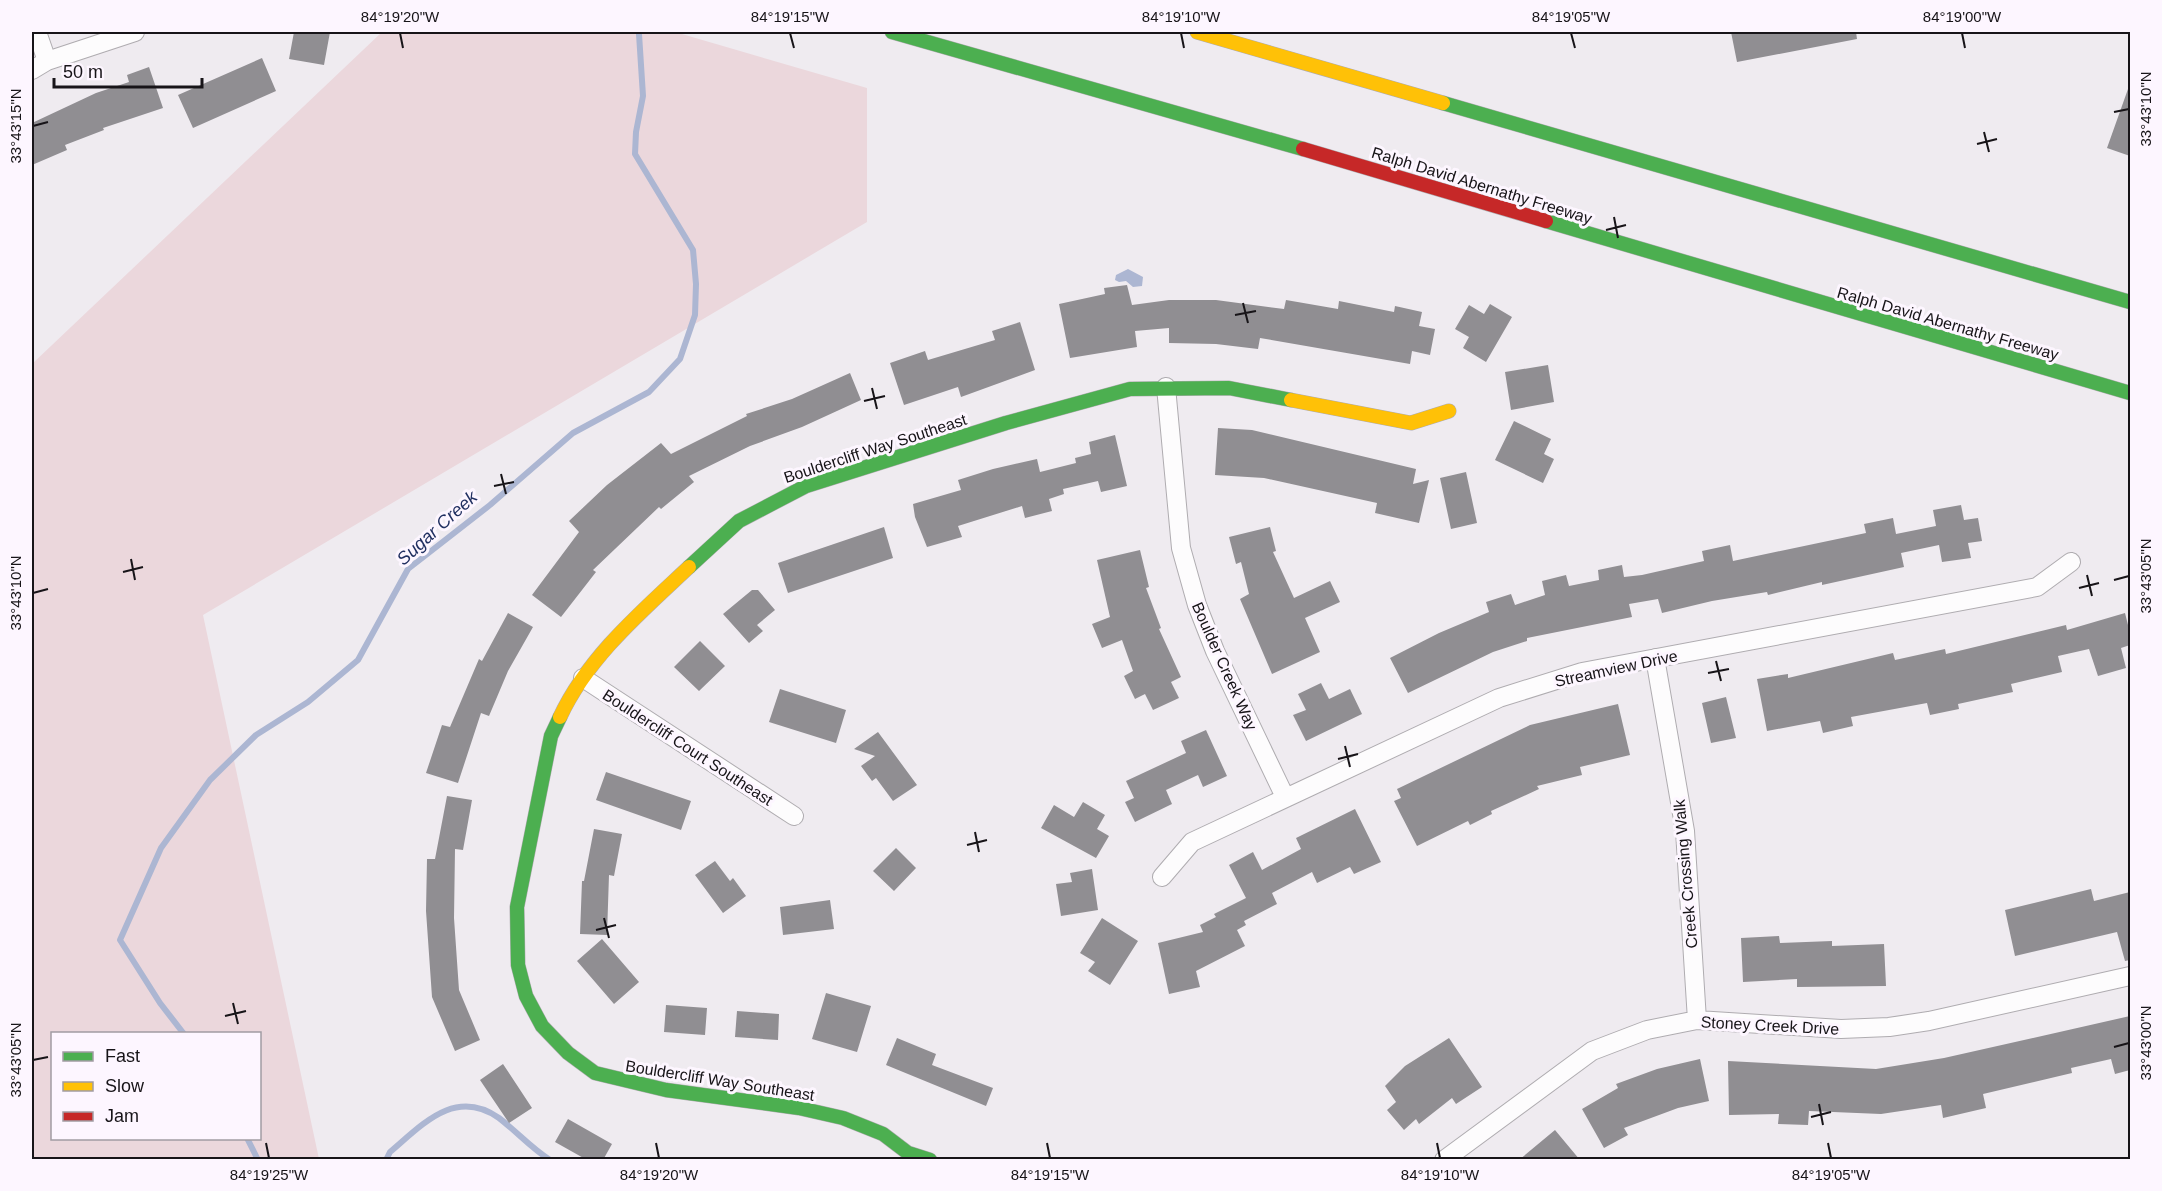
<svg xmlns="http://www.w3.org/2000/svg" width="2162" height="1191" font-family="Arial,sans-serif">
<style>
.green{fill:#ebd7dc;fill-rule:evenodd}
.water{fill:#acb6d2}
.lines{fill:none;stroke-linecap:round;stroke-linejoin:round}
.stream{stroke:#acb6d2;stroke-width:6}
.building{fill:#908e92}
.street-casing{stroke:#afacb0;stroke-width:20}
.fast-casing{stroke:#afacb0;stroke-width:15}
.slow-casing{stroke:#afacb0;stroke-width:15}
.jam-casing{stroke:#afacb0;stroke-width:15}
.street{stroke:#fdfcfd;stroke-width:18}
.fast{stroke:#4caf50;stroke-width:14}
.slow{stroke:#ffc107;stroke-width:14}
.jam{stroke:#c62828;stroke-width:14}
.ticks{fill:none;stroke:#171418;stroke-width:2}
.labels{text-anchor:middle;stroke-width:6;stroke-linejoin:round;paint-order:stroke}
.street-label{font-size:16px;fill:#171418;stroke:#fdf6ff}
.water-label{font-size:18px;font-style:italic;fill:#213061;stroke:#fdf6ff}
.neatline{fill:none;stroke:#171418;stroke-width:2}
.ticks-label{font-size:15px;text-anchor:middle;fill:#171418}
</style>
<rect width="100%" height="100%" fill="#efebf0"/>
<path class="green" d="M382,32H675L867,88V222L203,615L319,1159H32V364ZM52,1034H260V1138H52Z"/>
<path class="water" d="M1128,269L1143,277L1142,286L1133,287L1126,281L1119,282L1115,280L1116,275Z"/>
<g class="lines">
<path class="stream" d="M184,1034L160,1003L120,940L161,848L210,780L256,735L308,702L358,660L408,569L490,505L573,433L649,392L680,359L695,315L696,284L693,250L635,154L636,132L643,96L639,34
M247,1138L258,1160
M386,1160L390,1152C422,1125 455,1087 499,1118C516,1131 531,1148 550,1160"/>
</g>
<path class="building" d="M294,32H330L324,65L289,59Z
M1731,32H1856L1857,39L1737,62Z
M262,58L276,91L193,128L178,95Z
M149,67L163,108L103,128L104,130L65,145L67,150L32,165V123L96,93L129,82L127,75Z
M2128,89H2130V156L2107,148Z
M1127,285L1132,305L1169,300H1216L1284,309L1286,300L1338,309L1339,301L1394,312L1395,306L1422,312L1419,326L1435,329L1430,355L1412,351L1410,364L1260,338L1258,349L1216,344L1169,343V328L1135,331L1137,347L1070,358L1059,304L1105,294L1104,288Z
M1490,304L1512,317L1486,362L1463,348L1469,337L1455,329L1469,305L1484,314Z
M1020,322L1035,370L961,397L958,387L904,405L890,363L925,351L928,360L995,340L992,331Z
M1548,365L1554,402L1511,410L1505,372Z
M850,373L861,400L802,427L750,446L689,476L694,482L661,509L659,507L593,570L596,572L561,617L532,595L579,532L569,521L607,485L661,443L671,454L747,416L746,414L792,399Z
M1514,421L1551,439L1544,454L1554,459L1543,483L1495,460Z
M1218,428L1252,430L1416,469L1413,484L1429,480L1419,523L1375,513L1377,503L1264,478L1215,475Z
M1115,435L1127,486L1101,492L1098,481L1063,489L1064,494L1049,499L1052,511L1025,518L1022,506L958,526L962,537L927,547L915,517L913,504L961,490L958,480L993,469L1037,459L1040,472L1076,463L1075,458L1091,454L1089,442Z
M1466,472L1477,523L1451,529L1440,478Z
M1961,505L1964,520L1978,518L1982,541L1968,543L1971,558L1942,562L1939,545L1901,553L1904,567L1822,585V582L1768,595L1767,592L1712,601L1662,613L1658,599L1629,604L1632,617L1527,638V641L1493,652L1408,693L1390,658L1439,633L1489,612L1486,602L1511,594L1515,605L1545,595L1542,581L1566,575L1569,586L1599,580L1598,570L1622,565L1624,577L1642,575L1704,561L1702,551L1730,545L1733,561L1866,533L1864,524L1893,518L1896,534L1936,526L1933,510Z
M884,527L893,558L788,593L778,563Z
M1270,527L1276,551L1273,552L1294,598L1330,581L1340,602L1305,618L1320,652L1272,674L1240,599L1249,594L1241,562L1236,564L1229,537Z
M1140,550L1149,587L1146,588L1161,628L1159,629L1181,677L1171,682L1179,698L1153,710L1145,694L1135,699L1124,676L1133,671L1122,640L1102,648L1092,624L1110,617L1097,560Z
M752,590H758L775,610L757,625L763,631L749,643L723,614Z
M508,613L533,627L508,671L489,716L481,713L458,783L426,773L442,725L450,727L479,659L482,661Z
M2125,613L2130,633V645L2121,648L2126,668L2098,676L2089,649L2058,656L2062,672L2011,684L2013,692L1958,704L1959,709L1930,715L1927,703L1851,717L1853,726L1823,733L1820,721L1767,731L1757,679L1788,674V678L1893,653L1895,660L1945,649L1946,654L2066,625L2067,630Z
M700,641L725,666L699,691L674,667Z
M1321,683L1329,699L1350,689L1362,714L1306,741L1293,715L1306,710L1298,694Z
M780,689L846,710L836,743L769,722Z
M1726,697L1736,738L1711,743L1702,703Z
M1618,704L1630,755L1580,767L1582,775L1537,786L1539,789L1491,811L1492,814L1470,825L1468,821L1417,846L1394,801L1401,798L1397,789L1530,725Z
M1206,730L1227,776L1203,787L1198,775L1166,790L1172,804L1135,822L1125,802L1134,798L1126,781L1186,753L1181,741Z
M878,732L917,785L893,801L876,778L872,781L861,766L875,756L854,749Z
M606,772L691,801L681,830L596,800Z
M447,796L472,800L463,850L455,849L454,918L459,990L480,1040L455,1051L432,997L426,911L427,859H435Z
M1083,802L1105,815L1097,829L1109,836L1096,858L1041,828L1054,805L1074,817Z
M1355,809L1381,862L1354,874L1350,867L1317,883L1312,872L1272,893L1277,904L1244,921L1246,925L1237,930L1245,946L1196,971L1200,987L1169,994L1158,943L1203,932L1200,925L1216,917L1214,914L1246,898L1229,865L1253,852L1262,870L1301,849L1296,838Z
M594,829L622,834L614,876L609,875L607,935L580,934L582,881H584Z
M896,848L916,868L894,891L873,871Z
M715,861L730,881L733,878L746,896L723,913L695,875Z
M1092,869L1098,910L1061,916L1056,884L1072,882L1070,873Z
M2091,889L2094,901L2130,892V960L2125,961L2117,932L2015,956L2005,910Z
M830,900L834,929L783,935L780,907Z
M1102,918L1138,941L1110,985L1088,971L1095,962L1080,953Z
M1779,936L1780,943L1832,941V946L1884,944L1886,986L1797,987V979L1743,982L1741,938Z
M602,939L639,982L614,1004L577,961Z
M826,993L871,1006L857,1052L812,1039Z
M666,1005L707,1008L705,1035L664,1032Z
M737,1011L779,1014L778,1040L735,1037Z
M2130,1016V1070L2115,1074L2111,1059L2071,1068L2072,1073L1983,1094L1986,1108L1943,1118L1941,1105L1881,1114L1809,1111L1808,1125L1778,1124L1779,1114L1729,1115L1728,1061L1876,1069L1944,1058Z
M897,1038L936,1054L932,1065L993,1088L986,1106L886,1065Z
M1449,1038L1482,1087L1456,1104L1452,1098L1419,1124L1416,1119L1404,1130L1387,1110L1396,1102L1385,1086L1405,1066Z
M1700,1059L1709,1101L1678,1108L1624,1128L1628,1135L1604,1148L1582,1109L1618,1088L1616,1084L1657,1069Z
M503,1064L532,1108L509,1123L480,1080Z
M568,1119L612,1144L603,1160H587L555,1142Z
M1555,1130L1580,1160H1519Z"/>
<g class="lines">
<defs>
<path id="street" d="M37,32L47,61
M32,70L47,61L135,32
M1166,387L1181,548L1197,605L1215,651L1285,797
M1655,658L1685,831L1697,1020
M583,678L794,816
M1162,877L1192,842L1499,698L1582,672L2037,587L2071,562
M1444,1160L1592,1051L1647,1030L1697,1020L1841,1029L1889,1027L1929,1021L2130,976"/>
<path id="fast" d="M892,32L1303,149
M1443,103L2130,302
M1546,221L2130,393
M689,567L739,521L806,486L1006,423L1130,389L1229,388L1291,400
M560,717L551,736L517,907L518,965L526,996L542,1026L568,1053L595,1073L666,1090L799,1108L843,1118L883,1134L908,1153L930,1160"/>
<path id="slow" d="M1197,32L1443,103
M1291,400L1411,423L1449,411
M560,717C588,657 641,612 689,567"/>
<path id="jam" d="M1303,149L1546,221"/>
</defs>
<use href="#street" class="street-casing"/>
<use href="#fast" class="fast-casing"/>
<use href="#slow" class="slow-casing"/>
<use href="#jam" class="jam-casing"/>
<use href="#street" class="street"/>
<use href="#fast" class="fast"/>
<use href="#slow" class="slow"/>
<use href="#jam" class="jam"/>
</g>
<path class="ticks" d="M400,33L403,48M790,33L794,48M1181,33L1184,48M1571,33L1575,48M1962,33L1965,48M2114,112L2129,109M33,126L48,122M1984,132L1989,152M1977,144L1997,139M1614,217L1618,238M1606,230L1626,225M1243,303L1248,323M1235,315L1256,311M872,388L877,409M864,401L885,396M501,474L506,494M494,486L514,482M131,559L135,580M123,572L143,567M2087,575L2092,596M2114,580L2129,576M2079,588L2099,583M33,593L48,589M1716,661L1721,681M1708,673L1729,669M1345,746L1350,767M1338,759L1358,754M975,832L979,852M967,845L987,840M604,918L609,938M596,930L616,925M233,1003L238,1024M225,1016L246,1011M2114,1047L2129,1043M33,1060L48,1057M1819,1104L1823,1125M1811,1117L1831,1112M266,1143L269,1158M656,1143L659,1158M1047,1143L1050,1158M1437,1143L1440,1158M1828,1143L1831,1158"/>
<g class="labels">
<g class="street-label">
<text transform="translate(1482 185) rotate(17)" y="6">Ralph David Abernathy Freeway</text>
<text transform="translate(1948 323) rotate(16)" y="6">Ralph David Abernathy Freeway</text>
<text transform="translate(875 448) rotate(-18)" y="6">Bouldercliff Way Southeast</text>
<text transform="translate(1225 666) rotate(66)" y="6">Boulder Creek Way</text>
<text transform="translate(1616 668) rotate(-12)" y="6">Streamview Drive</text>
<text transform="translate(688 747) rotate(33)" y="6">Bouldercliff Court Southeast</text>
<text transform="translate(1685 874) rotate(-95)" y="6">Creek Crossing Walk</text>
<text transform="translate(1770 1025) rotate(3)" y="6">Stoney Creek Drive</text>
<text transform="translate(720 1080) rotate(9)" y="6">Bouldercliff Way Southeast</text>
</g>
<g class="water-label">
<text transform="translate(437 528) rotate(-42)" y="6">Sugar Creek</text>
</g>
</g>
<rect width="2162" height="1191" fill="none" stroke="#fdf6ff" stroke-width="66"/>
<rect x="51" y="1032" width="210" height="108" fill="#fdf6ff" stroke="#a19ca3" stroke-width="1.5"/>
<rect x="63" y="1052" width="30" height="9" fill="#4caf50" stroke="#a19ca3" stroke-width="1.5"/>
<text x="105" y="1062" font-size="18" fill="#171418">Fast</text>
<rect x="63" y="1082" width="30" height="9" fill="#ffc107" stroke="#a19ca3" stroke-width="1.5"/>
<text x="105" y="1092" font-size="18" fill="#171418">Slow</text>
<rect x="63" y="1112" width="30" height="9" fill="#c62828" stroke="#a19ca3" stroke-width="1.5"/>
<text x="105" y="1122" font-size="18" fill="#171418">Jam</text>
<path d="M54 78v9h148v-9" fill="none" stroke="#171418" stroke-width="3"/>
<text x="63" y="78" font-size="18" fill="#171418" stroke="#fdf6ff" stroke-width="4.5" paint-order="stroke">50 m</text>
<rect x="33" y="33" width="2096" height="1125" class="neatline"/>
<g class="ticks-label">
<text x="400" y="22">84°19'20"W</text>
<text x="790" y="22">84°19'15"W</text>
<text x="1181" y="22">84°19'10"W</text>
<text x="1571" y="22">84°19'05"W</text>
<text x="1962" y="22">84°19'00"W</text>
<text transform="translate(2146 109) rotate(-90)" y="5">33°43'10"N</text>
<text transform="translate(16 126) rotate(-90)" y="5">33°43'15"N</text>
<text transform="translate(2146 576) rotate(-90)" y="5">33°43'05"N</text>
<text transform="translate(16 593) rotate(-90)" y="5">33°43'10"N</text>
<text transform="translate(2146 1043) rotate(-90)" y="5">33°43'00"N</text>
<text transform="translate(16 1060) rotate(-90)" y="5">33°43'05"N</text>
<text x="269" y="1180">84°19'25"W</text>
<text x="659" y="1180">84°19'20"W</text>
<text x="1050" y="1180">84°19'15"W</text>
<text x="1440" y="1180">84°19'10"W</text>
<text x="1831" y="1180">84°19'05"W</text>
</g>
</svg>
